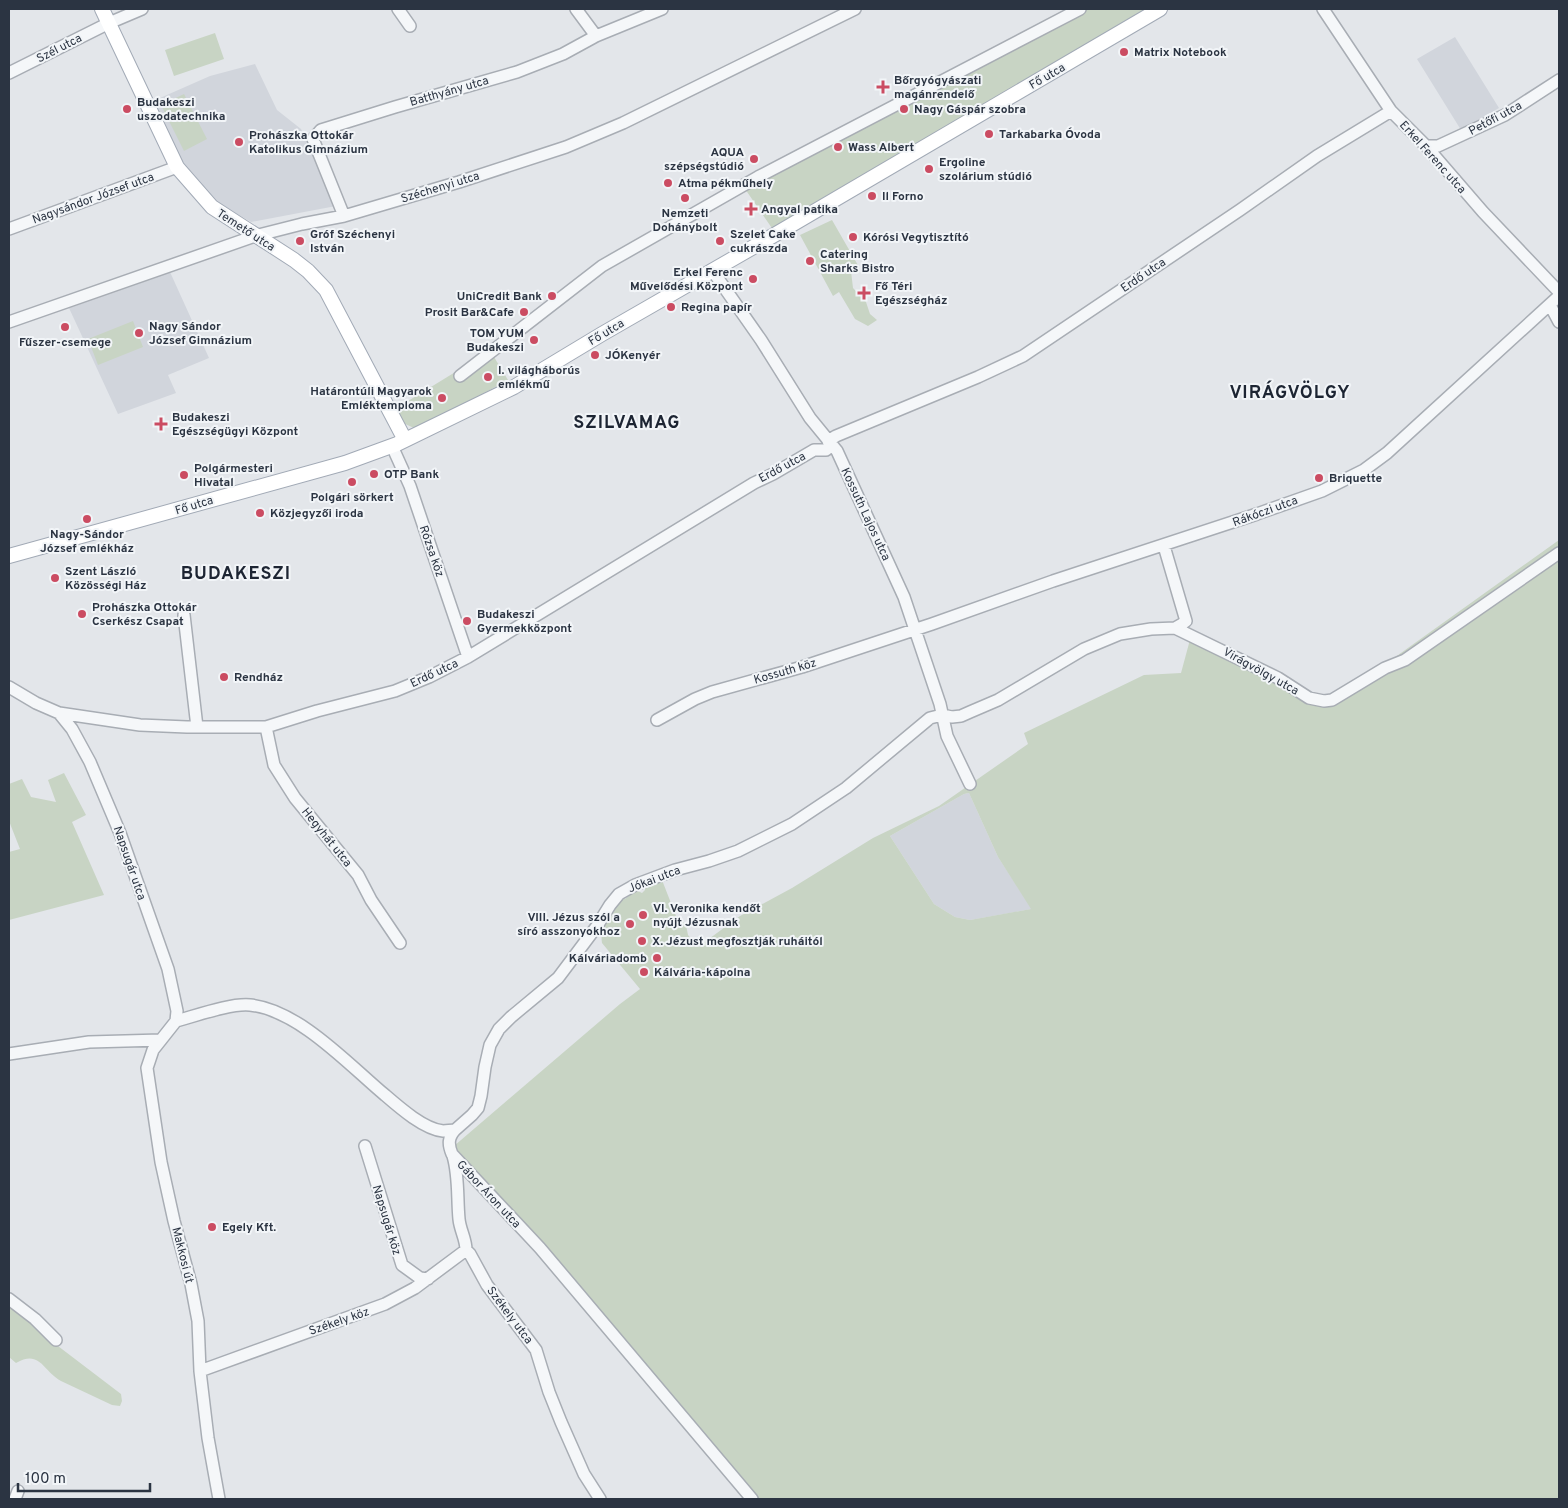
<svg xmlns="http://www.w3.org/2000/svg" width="1568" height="1508" font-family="Overpass,sans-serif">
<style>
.built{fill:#d1d5dc}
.green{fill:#c8d4c4;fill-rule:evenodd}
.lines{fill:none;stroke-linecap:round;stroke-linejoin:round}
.minor-casing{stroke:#a8adb4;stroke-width:14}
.major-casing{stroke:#a2aab6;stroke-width:16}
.minor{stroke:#f5f7f9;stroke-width:11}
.major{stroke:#fff;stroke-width:14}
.poi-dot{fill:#cb4c62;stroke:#f2f5f8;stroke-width:2}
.labels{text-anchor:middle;stroke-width:4;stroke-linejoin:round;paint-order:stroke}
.street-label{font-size:12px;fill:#2b3442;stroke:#f2f5f8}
.poi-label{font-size:12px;font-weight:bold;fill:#2b3442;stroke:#f2f5f8;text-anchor:start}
.district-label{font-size:18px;font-weight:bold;letter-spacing:1px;fill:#1d2533;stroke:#f2f5f8}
</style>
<rect width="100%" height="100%" fill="#e3e6ea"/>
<path class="built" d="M1455,37L1499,108L1461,130L1417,59Z
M255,64L277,110L301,129L336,206L251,222L220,204L178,156L151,102L210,76Z
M170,272L209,358L168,375L176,393L118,414L69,308Z
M969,793L998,857L1032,909L970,920L955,917L934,904L890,836L964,794Z"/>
<path class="green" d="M1080,9H1160L776,234L743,186Z
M215,33L224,59L174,76L165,50Z
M184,94L207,139L184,151L161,105Z
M832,220L859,267L851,271L853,288L866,302L870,314L877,320L868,326L855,319L839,292L833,296L800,235Z
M133,321L143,347L98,365L88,339Z
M494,357L508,380L426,425L414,428L403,423L395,409L457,371L464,377Z
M1559,540V1499H757L478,1173L454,1146L620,1004L640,989L602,943C599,924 612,911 622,897L625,899L636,890L642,893L645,890V886L662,880L676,916L686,925L688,935L698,947L740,916L792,888L873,838L939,806L1028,744L1024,733L1144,675L1181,673L1191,636L1324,701L1359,683ZM969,793L998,857L1031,909L970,920L955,917L934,904L890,836L964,794Z
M64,773L86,815L72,822L104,895L9,920V852L20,849L9,821V784L22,779L31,797L56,802L48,780Z
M9,1307L17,1310L54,1343L121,1394L122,1401L120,1406L112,1405L61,1381C43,1371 40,1349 16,1363L9,1357Z"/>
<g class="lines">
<defs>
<path id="minor" d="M398,9L410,26
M576,9L596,36
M1323,9L1391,111L1426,146L1483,212L1559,292
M9,73L109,23L142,9
M1426,146H1438L1505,115L1559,80
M344,216L313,139L321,130L395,107L517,72L563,54L596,36L662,9
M9,229L177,167
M712,270L761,340L810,418L837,451L904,597L940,704L947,736L970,784
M1550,305L1559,322
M9,322L255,236L302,224L344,216L459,182L566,147L623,123L855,9
M460,376L602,266L758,177L1080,9
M828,441L836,436L978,377L1023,356L1240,210L1317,156L1391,111
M392,446L410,486L468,657
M1164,546L1186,621L1182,624L1175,628
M184,615L197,727
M9,687L36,703L59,713L140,725L187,727H266L317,711L395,691L429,677L468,657L754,483L773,474L814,450H826L832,445
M59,713L72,729L90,762L120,833L168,969L177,1011L176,1021L153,1050L147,1068L161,1162L174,1221L191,1284L198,1321L200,1371L208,1438L219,1499
M657,720L695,699L712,692L802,667L932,624L1053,581L1257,514L1322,491L1364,470L1387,453L1559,296
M266,727L274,765L295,798L358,875L371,900L400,943
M176,1021C195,1016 231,1003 250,1005C299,1010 349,1065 385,1095C400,1108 424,1129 443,1131C447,1131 451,1130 455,1130C448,1138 448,1144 452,1154L540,1248L752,1499
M9,1054L89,1042L161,1040
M455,1130L472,1115L478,1108L481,1096L485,1067L490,1045L499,1029L511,1017L558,978L597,926L610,905L619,894L635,885L675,870L709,861L738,851L792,824L846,788L930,718L942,715L952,717L961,716L970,712L998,700L1084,649L1120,634L1151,629L1175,628L1278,678L1309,698L1324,701L1332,700L1385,668L1405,660L1559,553
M365,1146L402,1265L420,1278L428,1279
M453,1156C459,1176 457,1198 459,1219C460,1230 466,1239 466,1250L470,1254L487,1285L536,1350L549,1392L561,1422L584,1474L600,1499
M9,1299L35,1319L56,1340
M200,1371L385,1304L415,1288L466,1250
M15,1499L18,1491"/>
<path id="major" d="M102,9L177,167L212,207L294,260L308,271L326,290L405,440
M9,556L345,463L397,444L514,387L602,334L776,234L1160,9"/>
</defs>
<use href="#minor" class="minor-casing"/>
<use href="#major" class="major-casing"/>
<use href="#minor" class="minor"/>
<use href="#major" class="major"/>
</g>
<g class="poi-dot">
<circle cx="1124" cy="52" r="5"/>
<path d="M880.5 79.5h5v5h5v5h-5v5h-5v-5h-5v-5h5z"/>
<circle cx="127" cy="109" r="5"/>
<circle cx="904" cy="109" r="5"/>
<circle cx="989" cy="134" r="5"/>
<circle cx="239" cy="142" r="5"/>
<circle cx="838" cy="147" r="5"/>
<circle cx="754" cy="159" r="5"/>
<circle cx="929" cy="169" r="5"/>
<circle cx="668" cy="183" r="5"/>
<circle cx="872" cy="196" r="5"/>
<circle cx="685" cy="198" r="5"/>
<path d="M748.5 201.5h5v5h5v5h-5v5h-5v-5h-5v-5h5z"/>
<circle cx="853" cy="237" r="5"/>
<circle cx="300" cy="241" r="5"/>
<circle cx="720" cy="241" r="5"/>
<circle cx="810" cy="261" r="5"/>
<circle cx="753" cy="279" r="5"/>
<path d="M861.5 285.5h5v5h5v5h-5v5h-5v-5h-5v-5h5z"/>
<circle cx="552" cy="296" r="5"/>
<circle cx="671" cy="307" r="5"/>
<circle cx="524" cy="312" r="5"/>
<circle cx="65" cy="327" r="5"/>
<circle cx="139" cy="333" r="5"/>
<circle cx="534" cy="340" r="5"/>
<circle cx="595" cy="355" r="5"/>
<circle cx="488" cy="377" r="5"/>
<circle cx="442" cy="398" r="5"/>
<path d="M158.5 416.5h5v5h5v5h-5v5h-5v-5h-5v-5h5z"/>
<circle cx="374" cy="474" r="5"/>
<circle cx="184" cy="475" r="5"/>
<circle cx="1319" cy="478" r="5"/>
<circle cx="352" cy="482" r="5"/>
<circle cx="260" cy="513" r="5"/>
<circle cx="87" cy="519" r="5"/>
<circle cx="55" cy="578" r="5"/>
<circle cx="82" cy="614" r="5"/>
<circle cx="467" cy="621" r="5"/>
<circle cx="224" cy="677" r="5"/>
<circle cx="643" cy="915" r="5"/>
<circle cx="630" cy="924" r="5"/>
<circle cx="642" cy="941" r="5"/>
<circle cx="657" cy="958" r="5"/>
<circle cx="644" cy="972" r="5"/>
<circle cx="212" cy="1227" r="5"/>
</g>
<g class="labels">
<g class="street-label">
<text transform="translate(59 48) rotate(-27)" y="4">Szél utca</text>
<text transform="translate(1047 76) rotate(-30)" y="4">Fő utca</text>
<text transform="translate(449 91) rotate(-16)" y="4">Batthyány utca</text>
<text transform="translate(1495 118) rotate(-28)" y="4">Petőfi utca</text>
<text transform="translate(1433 157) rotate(48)" y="4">Erkel Ferenc utca</text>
<text transform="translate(440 187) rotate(-17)" y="4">Széchenyi utca</text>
<text transform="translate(93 198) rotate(-20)" y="4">Nagysándor József utca</text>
<text transform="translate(246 230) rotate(33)" y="4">Temető utca</text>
<text transform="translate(1143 275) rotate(-34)" y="4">Erdő utca</text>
<text transform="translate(606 332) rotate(-31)" y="4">Fő utca</text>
<text transform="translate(782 467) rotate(-28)" y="4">Erdő utca</text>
<text transform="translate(194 505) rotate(-17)" y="4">Fő utca</text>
<text transform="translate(1265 511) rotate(-20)" y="4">Rákóczi utca</text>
<text transform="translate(866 514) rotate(65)" y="4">Kossuth Lajos utca</text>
<text transform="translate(432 551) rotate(71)" y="4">Rózsa köz</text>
<text transform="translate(785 671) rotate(-16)" y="4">Kossuth köz</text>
<text transform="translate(1261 671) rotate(29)" y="4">Virágvölgy utca</text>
<text transform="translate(434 673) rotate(-25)" y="4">Erdő utca</text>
<text transform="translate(327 837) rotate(51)" y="4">Hegyhát utca</text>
<text transform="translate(130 863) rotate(71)" y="4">Napsugár utca</text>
<text transform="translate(654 879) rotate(-21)" y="4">Jókai utca</text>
<text transform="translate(489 1194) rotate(47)" y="4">Gábor Áron utca</text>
<text transform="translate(387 1220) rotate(73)" y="4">Napsugár köz</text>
<text transform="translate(183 1255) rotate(76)" y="4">Makkosi út</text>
<text transform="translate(510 1315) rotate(53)" y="4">Székely utca</text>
<text transform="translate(339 1321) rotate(-19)" y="4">Székely köz</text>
</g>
<g class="poi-label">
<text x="1134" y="56">Matrix Notebook</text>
<text x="894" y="84">Bőrgyógyászati<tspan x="894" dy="14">magánrendelő</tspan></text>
<text x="137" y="106">Budakeszi<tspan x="137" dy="14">uszodatechnika</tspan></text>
<text x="914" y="113">Nagy Gáspár szobra</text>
<text x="999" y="138">Tarkabarka Óvoda</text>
<text x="249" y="139">Prohászka Ottokár<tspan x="249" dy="14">Katolikus Gimnázium</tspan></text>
<text x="848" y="151">Wass Albert</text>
<text x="744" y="156" text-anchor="end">AQUA<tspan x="744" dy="14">szépségstúdió</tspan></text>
<text x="939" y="166">Ergoline<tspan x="939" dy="14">szolárium stúdió</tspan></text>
<text x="678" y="187">Atma pékműhely</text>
<text x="882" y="200">Il Forno</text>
<text x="761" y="213">Angyal patika</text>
<text x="685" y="217" text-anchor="middle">Nemzeti<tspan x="685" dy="14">Dohánybolt</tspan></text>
<text x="310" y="238">Gróf Széchenyi<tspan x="310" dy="14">István</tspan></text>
<text x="730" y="238">Szelet Cake<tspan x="730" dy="14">cukrászda</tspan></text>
<text x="863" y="241">Kórósi Vegytisztító</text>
<text x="820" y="258">Catering<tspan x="820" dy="14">Sharks Bistro</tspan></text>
<text x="743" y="276" text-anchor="end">Erkel Ferenc<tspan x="743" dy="14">Művelődési Központ</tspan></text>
<text x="875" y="290">Fő Téri<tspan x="875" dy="14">Egészségház</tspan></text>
<text x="542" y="300" text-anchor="end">UniCredit Bank</text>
<text x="681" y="311">Regina papír</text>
<text x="514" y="316" text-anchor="end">Prosit Bar&amp;Cafe</text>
<text x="149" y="330">Nagy Sándor<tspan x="149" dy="14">József Gimnázium</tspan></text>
<text x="524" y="337" text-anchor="end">TOM YUM<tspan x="524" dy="14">Budakeszi</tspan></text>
<text x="65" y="346" text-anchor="middle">Fűszer-csemege</text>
<text x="605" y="359">JÓKenyér</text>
<text x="498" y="374">I. világháborús<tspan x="498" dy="14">emlékmű</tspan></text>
<text x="432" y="395" text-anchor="end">Határontúli Magyarok<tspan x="432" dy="14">Emléktemploma</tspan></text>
<text x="172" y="421">Budakeszi<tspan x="172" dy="14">Egészségügyi Központ</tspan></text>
<text x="194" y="472">Polgármesteri<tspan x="194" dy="14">Hivatal</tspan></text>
<text x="384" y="478">OTP Bank</text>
<text x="1329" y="482">Briquette</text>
<text x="352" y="501" text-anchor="middle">Polgári sörkert</text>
<text x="270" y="517">Közjegyzői iroda</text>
<text x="87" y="538" text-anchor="middle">Nagy-Sándor<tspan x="87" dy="14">József emlékház</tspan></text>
<text x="65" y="575">Szent László<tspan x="65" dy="14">Közösségi Ház</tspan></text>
<text x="92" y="611">Prohászka Ottokár<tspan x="92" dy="14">Cserkész Csapat</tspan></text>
<text x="477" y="618">Budakeszi<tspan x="477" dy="14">Gyermekközpont</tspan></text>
<text x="234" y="681">Rendház</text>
<text x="653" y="912">VI. Veronika kendőt<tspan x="653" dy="14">nyújt Jézusnak</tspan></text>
<text x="620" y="921" text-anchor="end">VIII. Jézus szól a<tspan x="620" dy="14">síró asszonyokhoz</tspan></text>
<text x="652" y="945">X. Jézust megfosztják ruháitól</text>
<text x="647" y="962" text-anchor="end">Kálváriadomb</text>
<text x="654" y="976">Kálvária-kápolna</text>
<text x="222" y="1231">Egely Kft.</text>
</g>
<g class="district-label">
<text x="1290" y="398">VIRÁGVÖLGY</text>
<text x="627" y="428">SZILVAMAG</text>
<text x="236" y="579">BUDAKESZI</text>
</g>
</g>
<rect width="1568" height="1508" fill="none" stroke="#2b3442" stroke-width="20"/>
<path d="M18 1483v8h132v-8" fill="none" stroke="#2b3442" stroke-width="2.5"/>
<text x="25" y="1483" font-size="15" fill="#2b3442" stroke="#f2f5f8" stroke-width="4" paint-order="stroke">100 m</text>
</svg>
